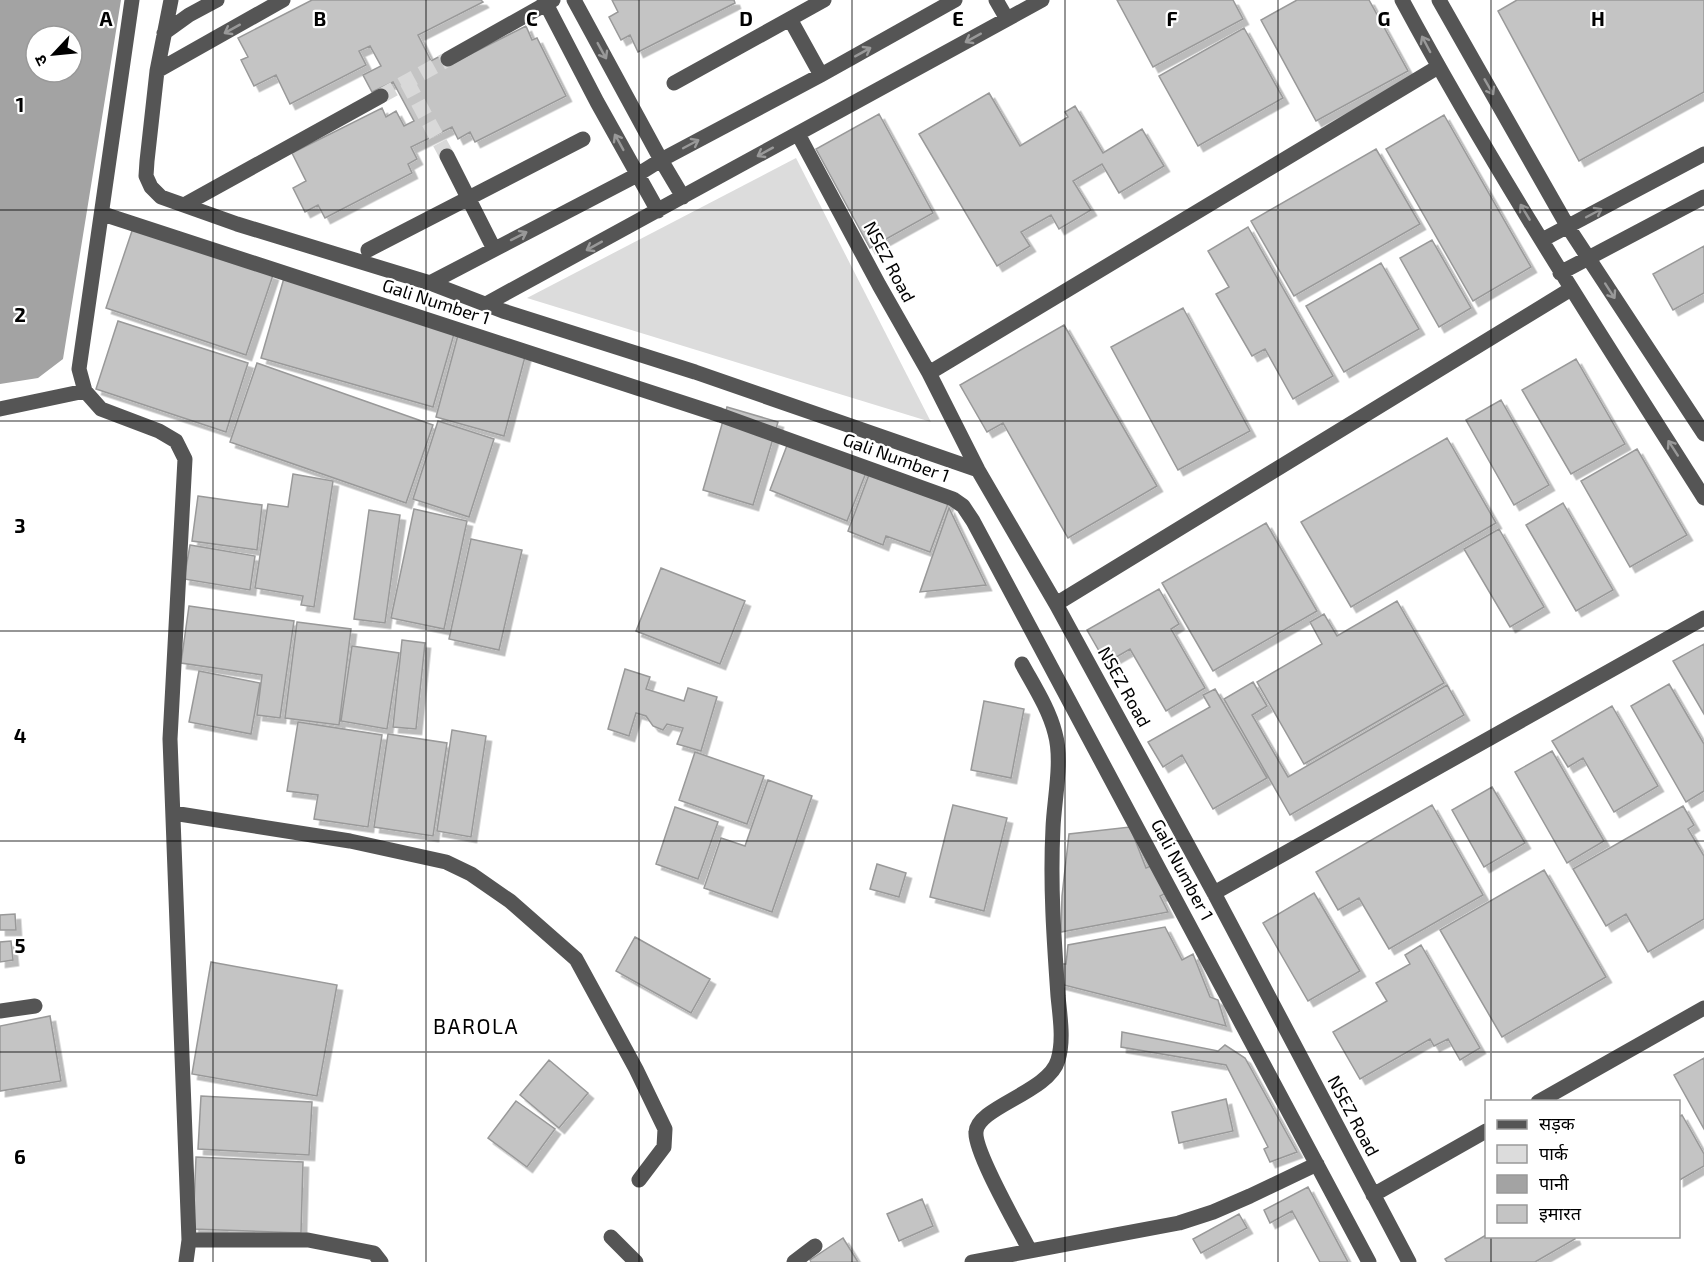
<svg xmlns="http://www.w3.org/2000/svg" width="1704" height="1262" font-family="'Exo 2','Noto Sans Devanagari',sans-serif">
<style>
.green{fill:#dcdcdc}
.water{fill:#a3a3a3;fill-rule:evenodd}
.building{fill:#c4c4c4;stroke:#999;stroke-width:1.5;filter:url(#shadow)}
.lines{fill:none;stroke-linecap:round;stroke-linejoin:round}
.minor-tunnel{stroke:#d9d9d9;stroke-width:15;stroke-dasharray:15 8;stroke-linecap:butt}
.minor{stroke:#555;stroke-width:15}
.oneway{stroke:#999}
.grid{fill:none;stroke:#000;stroke-width:1.5;stroke-opacity:0.55}
.labels{text-anchor:middle;stroke-width:4.5;stroke-linejoin:round;paint-order:stroke}
.street-label{font-size:18px;fill:#000;stroke:#fff}
.quarter-label{font-size:21px;letter-spacing:1.5px;fill:#000;stroke:#fff}
.grid-label{font-size:20px;text-anchor:middle;font-weight:bold;fill:#000;stroke:#fff;stroke-width:4.5;stroke-linejoin:round;paint-order:stroke}
</style>
<defs>
<filter id="shadow"><feDropShadow dx="5.5" dy="5.5" stdDeviation="0" flood-color="#0004"/></filter>
</defs>
<rect width="100%" height="100%" fill="#fff"/>
<path class="green" d="M796,158L931,422L527,298Z"/>
<path class="water" d="M0,0H121L63,359L38,378L0,384ZM36,36H72V72H36Z"/>
<path class="building" d="M312,0H481L483,2L418,35L431,61L442,55L447,66L526,26L532,40L537,38L566,96L475,142L470,132L458,139L452,127L411,147L417,159L408,164L412,173L325,218L318,205L305,212L293,188L306,181L292,153L382,108L386,117L396,111L404,126L414,121L393,82L372,92L363,75L381,66L370,46L359,51L366,65L290,104L276,75L254,86L241,60L248,57L238,38Z
M612,0H734L735,3L638,52L630,35L621,40L609,17L618,12Z
M1117,0H1233L1243,19L1153,67Z
M1297,0H1369L1408,71L1316,121L1261,20Z
M1517,0H1704V92L1579,161L1498,11Z
M1244,28L1283,98L1198,146L1159,76Z
M989,93L1020,146L1068,117L1065,112L1075,106L1103,153L1142,129L1164,166L1119,193L1102,164L1073,181L1091,210L1059,229L1051,215L1021,232L1030,246L997,266L919,134Z
M879,114L933,213L870,248L816,149Z
M1444,115L1531,267L1473,301L1386,149Z
M1376,149L1420,224L1294,296L1251,221Z
M1248,227L1333,376L1293,399L1265,349L1252,356L1216,294L1229,287L1208,251Z
M133,228L273,275L246,355L106,308Z
M1432,240L1471,308L1439,327L1400,258Z
M1704,246V293L1673,310L1653,274Z
M1381,263L1419,329L1344,372L1306,306Z
M284,278L456,327L433,407L261,358Z
M1183,308L1250,431L1178,470L1111,347Z
M118,321L248,363L226,432L96,389Z
M1064,325L1157,486L1068,538L1003,423L987,432L960,385Z
M458,335L526,353L504,436L436,417Z
M1576,359L1625,444L1571,474L1522,390Z
M257,363L433,425L406,503L230,442Z
M1501,400L1549,485L1514,505L1466,420Z
M727,407L778,422L753,505L703,490Z
M438,421L494,439L469,517L413,499Z
M791,435L869,465L847,521L770,490Z
M1447,438L1496,523L1351,607L1301,522Z
M1637,449L1687,535L1630,567L1581,481Z
M870,472L949,501L930,552L886,536L883,545L848,531Z
M293,474L333,481L314,607L301,605L303,596L255,588L268,504L288,507Z
M198,496L262,505L257,550L192,541Z
M1563,503L1613,590L1576,611L1526,525Z
M949,508L986,585L920,592Z
M414,509L467,521L444,629L391,618Z
M369,510L400,515L385,623L354,619Z
M1266,523L1317,611L1213,671L1162,583Z
M1499,529L1544,607L1510,627L1464,549Z
M471,539L522,550L499,650L449,639Z
M190,545L255,556L250,590L184,579Z
M661,568L745,601L720,664L636,631Z
M1159,589L1179,624L1171,629L1205,688L1166,711L1130,649L1106,663L1087,630Z
M1397,601L1444,683L1304,764L1257,682L1322,644L1310,622L1324,614L1337,636Z
M189,606L294,621L280,718L257,715L262,675L181,663Z
M297,622L351,629L339,725L285,718Z
M402,640L425,643L416,729L393,727Z
M1704,644V714L1673,661Z
M352,646L399,653L387,729L341,721Z
M625,669L650,677L646,689L684,701L688,688L717,697L701,751L677,744L683,728L667,724L663,730L653,726L646,716L636,713L629,736L608,729Z
M199,671L260,683L251,734L189,722Z
M1253,682L1267,706L1252,715L1288,777L1447,685L1464,715L1290,815L1224,699Z
M1669,684L1704,744V791L1686,802L1631,706Z
M1215,689L1267,778L1213,809L1182,755L1163,767L1148,742L1210,707L1203,695Z
M984,701L1024,709L1011,778L971,770Z
M1612,706L1658,786L1614,812L1583,758L1568,767L1552,741Z
M298,722L382,735L368,827L314,819L318,795L287,791Z
M452,730L486,736L471,837L437,831Z
M388,734L447,743L433,836L374,827Z
M1552,751L1604,841L1567,863L1515,772Z
M695,752L764,776L747,824L679,800Z
M768,780L812,796L772,912L704,888L721,838L745,846Z
M1492,787L1525,843L1484,867L1452,810Z
M953,805L1007,818L984,911L930,897Z
M1432,805L1483,895L1389,949L1359,898L1338,910L1316,872Z
M1683,806L1694,825L1688,829L1704,856V919L1648,952L1626,914L1606,926L1573,869Z
M675,807L718,822L698,879L656,864Z
M1130,827L1146,868L1158,863L1172,890L1160,896L1168,912L1061,932L1062,896L1069,834Z
M877,864L906,873L899,897L870,889Z
M1544,870L1606,977L1502,1037L1440,930Z
M1314,893L1360,971L1308,1001L1263,923Z
M15,914L16,930H0V915Z
M1165,927L1182,960L1193,954L1210,997L1218,1000L1226,1026L1060,984L1061,964H1066L1068,945Z
M635,937L710,979L691,1013L616,971Z
M11,941L13,960L0,962V942Z
M1421,945L1480,1048L1460,1060L1448,1039L1434,1046L1430,1039L1360,1079L1333,1032L1387,1001L1376,983L1410,964L1405,955Z
M211,962L337,985L317,1096L192,1074Z
M50,1016L61,1081L0,1091V1026Z
M1122,1032L1218,1051L1225,1045L1245,1058L1297,1152L1270,1162L1264,1149L1268,1147L1226,1065L1121,1047Z
M1704,1058V1129L1674,1075Z
M549,1060L588,1093L559,1128L520,1095Z
M201,1096L312,1102L309,1155L198,1149Z
M1226,1099L1233,1131L1179,1143L1172,1112Z
M516,1101L555,1129L527,1167L488,1138Z
M1682,1115L1704,1154V1166L1678,1181V1117Z
M196,1157L303,1162L301,1233L193,1229Z
M1308,1187L1348,1262H1320L1292,1211L1270,1223L1264,1210Z
M922,1199L933,1226L899,1241L887,1214Z
M1239,1214L1247,1228L1201,1253L1193,1239Z
M1486,1235L1574,1236L1575,1239L1535,1262H1447L1445,1259Z
M843,1238L858,1262H811L810,1260Z"/>
<g class="lines">
<path class="minor-tunnel" d="M407,82L447,156
M381,96L448,59"/>
<path class="minor" d="M132,0L79,369L85,391L101,409L159,431L176,441L185,459L170,739L189,1240L186,1262
M171,0L157,71L147,161L146,176L151,187L161,197L237,224L430,283L503,311L695,372L978,470
M544,0L597,102L658,211
M574,0L661,160L683,197
M996,0L1007,19
M1402,0C1494,171 1600,334 1704,498
M1439,0L1568,227L1704,434
M790,19L821,75
M164,33L189,15L217,0
M448,59L553,0
M157,71L283,0
M674,83L824,0
M798,134L879,285L929,373L978,470L1056,604L1214,893L1409,1262
M447,156L494,249
M184,205L381,96
M103,214L720,415L953,499L963,506L973,521L1369,1262
M1542,240L1704,154
M368,250L583,139
M1560,273L1704,197
M430,283L637,175L661,160L821,75L955,0
M486,304L1042,0
M929,373L1438,67
M0,409L85,391
M1056,604L1571,289
M1022,664C1034,686 1049,709 1055,733C1063,761 1054,800 1053,828C1050,884 1054,940 1058,996C1060,1017 1064,1040 1058,1060C1049,1092 977,1107 976,1132C974,1152 1019,1229 1030,1251
M173,813L350,841L446,862L471,874L510,901L576,959L636,1069L665,1129L664,1147L639,1180
M1214,893L1704,618
M0,1011L35,1006
M1538,1102L1704,1008
M1373,1195L1486,1131
M611,1237L636,1262
M189,1240H308L374,1253L381,1262
M794,1262L815,1246
M972,1262L1179,1223L1213,1212L1250,1196L1317,1164"/>
</g>
<defs><path id="oneway-shaft" d="M-6 0H5M1.5-3L5.5 0L1.5 3" fill="none" stroke-width="1.6" stroke-linecap="round" stroke-linejoin="round" transform="scale(1.5)"/></defs>
<g class="oneway">
<use href="#oneway-shaft" transform="translate(232 29) rotate(151)"/>
<use href="#oneway-shaft" transform="translate(973 38) rotate(151)"/>
<use href="#oneway-shaft" transform="translate(1426 44) rotate(-118)"/>
<use href="#oneway-shaft" transform="translate(602 51) rotate(61)"/>
<use href="#oneway-shaft" transform="translate(863 52) rotate(-29)"/>
<use href="#oneway-shaft" transform="translate(1489 87) rotate(60)"/>
<use href="#oneway-shaft" transform="translate(619 142) rotate(-119)"/>
<use href="#oneway-shaft" transform="translate(691 144) rotate(-28)"/>
<use href="#oneway-shaft" transform="translate(765 152) rotate(151)"/>
<use href="#oneway-shaft" transform="translate(1525 212) rotate(-121)"/>
<use href="#oneway-shaft" transform="translate(1594 213) rotate(-28)"/>
<use href="#oneway-shaft" transform="translate(519 236) rotate(-27)"/>
<use href="#oneway-shaft" transform="translate(594 246) rotate(151)"/>
<use href="#oneway-shaft" transform="translate(1610 291) rotate(57)"/>
<use href="#oneway-shaft" transform="translate(1673 448) rotate(-123)"/>
</g>
<path class="grid" d="M213,0V1262M426,0V1262M639,0V1262M852,0V1262M1065,0V1262M1278,0V1262M1491,0V1102M0,210H1704M0,421H1704M0,631H1704M0,841H1704M0,1052H1704M1491,1236V1262"/>
<g class="labels">
<g class="street-label">
<text transform="translate(889 262) rotate(62)" y="6">NSEZ Road</text>
<text transform="translate(436 302) rotate(18)" y="6">Gali Number 1</text>
<text transform="translate(896 458) rotate(20)" y="6">Gali Number 1</text>
<text transform="translate(1124 687) rotate(61)" y="6">NSEZ Road</text>
<text transform="translate(1182 870) rotate(62)" y="6">Gali Number 1</text>
<text transform="translate(1353 1116) rotate(62)" y="6">NSEZ Road</text>
</g>
<g class="quarter-label">
<text x="476" y="1034">BAROLA</text>
</g>
</g>
<g class="grid-label">
<text x="106" y="26">A</text>
<text x="320" y="26">B</text>
<text x="532" y="26">C</text>
<text x="746" y="26">D</text>
<text x="958" y="26">E</text>
<text x="1172" y="26">F</text>
<text x="1384" y="26">G</text>
<text x="1598" y="26">H</text>
<text x="20" y="112">1</text>
<text x="20" y="322">2</text>
<text x="20" y="533">3</text>
<text x="20" y="743">4</text>
<text x="20" y="953">5</text>
<text x="20" y="1164">6</text>
</g>
<rect x="1485" y="1100" width="195" height="138" fill="#ffffff" stroke="#999999" stroke-width="1.5"/>
<rect x="1497" y="1120" width="30" height="9" fill="#555555" stroke="#999999" stroke-width="1.5"/>
<text x="1539" y="1130" font-size="18" fill="#000000">सड़क</text>
<rect x="1497" y="1145" width="30" height="18" fill="#dcdcdc" stroke="#999999" stroke-width="1.5"/>
<text x="1539" y="1160" font-size="18" fill="#000000">पार्क</text>
<rect x="1497" y="1175" width="30" height="18" fill="#a3a3a3" stroke="#999999" stroke-width="1.5"/>
<text x="1539" y="1190" font-size="18" fill="#000000">पानी</text>
<rect x="1497" y="1205" width="30" height="18" fill="#c4c4c4" stroke="#999999" stroke-width="1.5"/>
<text x="1539" y="1220" font-size="18" fill="#000000">इमारत</text>
<g transform="translate(54 54) rotate(244)"><circle r="28" fill="#ffffff" stroke="#999999" stroke-width="1.5"/>
<path d="M0-4.5L10 22L0 15L-10 22Z" fill="#000000"/>
<text y="-9" font-size="16" font-weight="bold" text-anchor="middle" fill="#000000">उ</text>
</g>
</svg>
